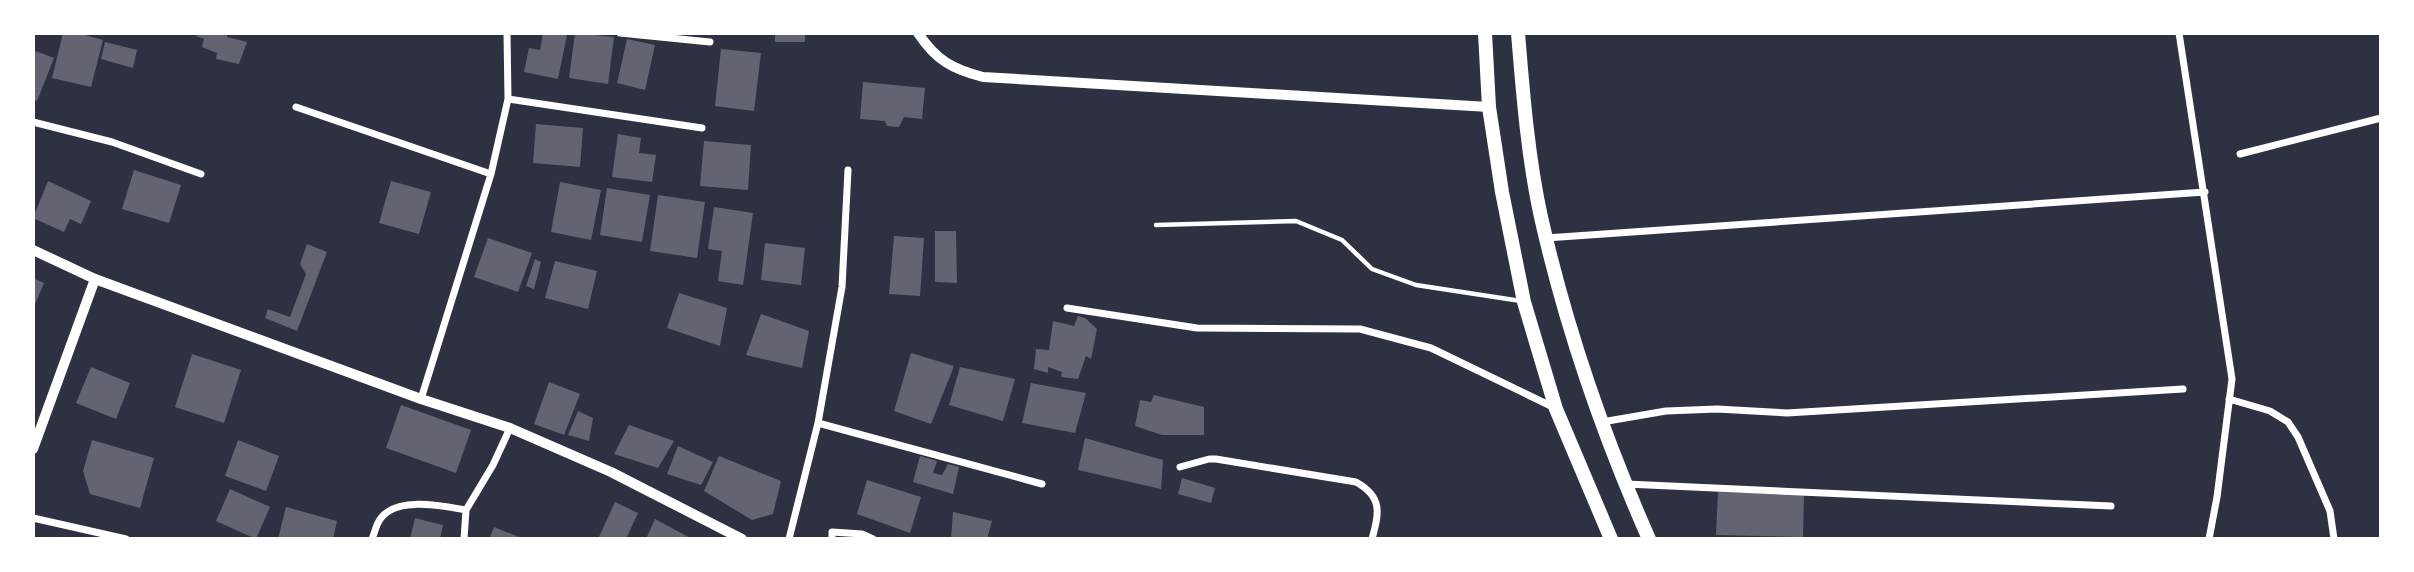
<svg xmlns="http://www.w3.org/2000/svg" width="2414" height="572" font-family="'Varela Round',sans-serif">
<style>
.building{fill:#626471}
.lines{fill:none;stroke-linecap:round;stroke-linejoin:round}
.service{stroke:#fff;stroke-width:4.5}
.minor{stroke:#fff;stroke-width:7}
.tertiary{stroke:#fff;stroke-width:10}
.trunk{stroke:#fff;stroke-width:14}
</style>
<rect width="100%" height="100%" fill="#2d3142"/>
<path class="building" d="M63,33H78L103,40L91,87L52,78Z
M197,33H227V37L247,42L239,64L216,59L217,53L202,47L204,39L196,36Z
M543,33L567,35L558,79L524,72L529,48L540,50Z
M575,33L614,37L608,84L569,78Z
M775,33H805V42H775Z
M627,39L655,45L645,90L617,83Z
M105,42L137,50L133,68L101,59Z
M721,49L761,53L754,111L715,106Z
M33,50L54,58L37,101L33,99Z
M863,82L925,88L922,119L904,117L899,127L887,126L885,121L860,119Z
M536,124L583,128L580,167L533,163Z
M618,134L641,138L639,153L656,155L652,182L612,177Z
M704,141L751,145L748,190L700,186Z
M134,170L181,185L169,223L122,209Z
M48,181L91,201L81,224L70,219L64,232L33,218Z
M391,181L431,192L419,234L379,223Z
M560,182L601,190L591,240L551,232Z
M607,188L650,195L642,242L600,235Z
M658,195L705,202L697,258L650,251Z
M714,207L753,213L743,285L718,281L722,251L708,249Z
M935,231H956L957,283L935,282Z
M894,236L924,238L920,296L889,294Z
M488,238L532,253L518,292L474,277Z
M765,243L805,248L801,285L761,280Z
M307,244L327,252L297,331L265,318L268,309L290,317L306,274L300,264Z
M535,259L541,262L534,289L526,286Z
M555,261L597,271L588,309L545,298Z
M33,278L44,283L33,309Z
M679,293L727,308L720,346L667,328Z
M761,314L809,331L802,368L746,355Z
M1078,316L1085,318L1097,329L1091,359L1086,356L1078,379L1061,377L1062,372L1048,367V373L1034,369L1036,349L1049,350L1053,321L1074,326Z
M911,353L954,366L931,424L894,411Z
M192,354L241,370L224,423L175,407Z
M91,367L130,383L116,419L76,403Z
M960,367L1015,379L1003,421L949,405Z
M549,382L580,394L564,435L534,424Z
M1031,383L1086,393L1075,433L1022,423Z
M1154,395L1204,407V435H1162L1135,426L1140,400L1151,402Z
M401,405L471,430L456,473L386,448Z
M578,411L593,418L589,441L568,435Z
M629,425L674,441L658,468L614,454Z
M1085,438L1163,460L1161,489L1078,470Z
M92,440L154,458L140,508L90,494L83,471Z
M238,440L279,456L266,491L225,476Z
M678,446L713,462L701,485L667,474Z
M719,456L781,481L773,514L752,520L704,491Z
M920,456L937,461L933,473L942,475L948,464L959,467L953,494L913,482Z
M1182,478L1215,488L1211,503L1178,494Z
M867,480L921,497L910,533L857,514Z
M230,489L270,507L256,539L216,521Z
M1718,492L1804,494L1803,537L1716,535Z
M615,502L638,513L626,539H598Z
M286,507L337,521L333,539H278Z
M953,512L992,521L987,539H951Z
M415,518L443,525L440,539H410Z
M655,519L692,539H646Z
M494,527L524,539H489Z"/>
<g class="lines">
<path class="service" d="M1156,225L1296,221L1342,240L1372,269L1416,285L1521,301"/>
<path class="minor" d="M620,33L710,42
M2179,33L2232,379L2217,497L2209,539
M508,99L702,128
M296,107L491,174
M33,122L112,142L201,174
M2240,154L2381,118
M1546,238L2205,192
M1067,308L1197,328L1360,329L1431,348L1555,408
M421,399L491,174L508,99L507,33
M2229,399L2270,411L2288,422L2298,437L2330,511L2334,539
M1602,422L1666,411L1717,409L1787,413L2183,389
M818,423L1042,484
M1180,467L1209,459H1216L1356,482C1383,497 1379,513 1372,539
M1626,484L2111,506
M33,518L126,539
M372,539C375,532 376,524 381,518C398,496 443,506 466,510L493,465L510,428
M464,539L466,510
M789,539L818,423L842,287L848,170
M832,539V532L862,534L873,539"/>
<path class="tertiary" d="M918,33C936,60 952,69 983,77L1489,107
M33,250L95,279L421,399L510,428L611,472L742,539
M33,449L95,279"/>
<path class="trunk" d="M1485,33L1489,107L1502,192L1524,302L1556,409L1611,539
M1518,33C1523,94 1528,158 1541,217C1566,328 1603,435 1649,539"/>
</g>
<rect width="2414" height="572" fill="none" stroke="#ffffff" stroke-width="70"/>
</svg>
